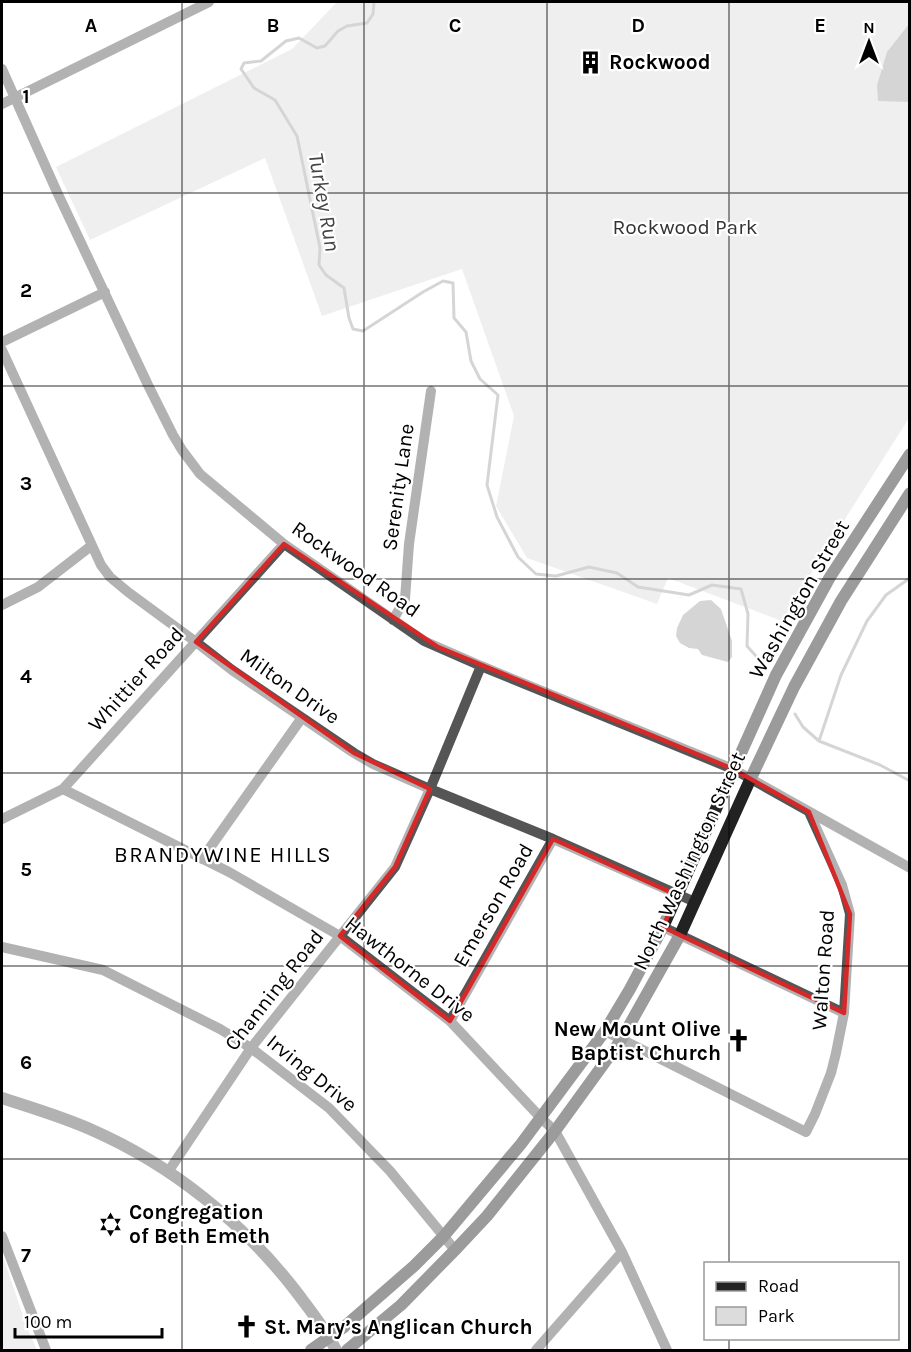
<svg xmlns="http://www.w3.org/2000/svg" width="911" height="1352" font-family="Karla,sans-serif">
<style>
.green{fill:#dcdcdc}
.water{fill:#a3a3a3}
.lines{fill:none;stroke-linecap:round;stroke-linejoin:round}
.stream{stroke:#a3a3a3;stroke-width:3}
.minor{stroke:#555;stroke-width:10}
.tertiary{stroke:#555;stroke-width:12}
.secondary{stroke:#222;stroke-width:12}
.marked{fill:none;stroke:#d62828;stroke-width:4.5;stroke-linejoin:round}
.grid{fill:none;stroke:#000;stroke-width:1.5;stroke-opacity:0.55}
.labels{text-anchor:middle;stroke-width:4.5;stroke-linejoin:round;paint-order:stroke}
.poi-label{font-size:21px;font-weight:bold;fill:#000;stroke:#fff;text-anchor:start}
.park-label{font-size:21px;fill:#333;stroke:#fff}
.street-label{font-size:21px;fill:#000;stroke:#fff}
.water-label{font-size:22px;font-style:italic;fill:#444;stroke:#fff}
.neighbourhood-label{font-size:22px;letter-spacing:1.5px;fill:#000;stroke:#fff}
.grid-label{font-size:20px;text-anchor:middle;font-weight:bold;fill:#000;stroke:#fff;stroke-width:4.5;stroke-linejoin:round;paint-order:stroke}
</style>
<rect width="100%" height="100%" fill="#fff"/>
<path class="green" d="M337,2H909V418L847,516L782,621L668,578L657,604L527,558L496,506L514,416L462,269L322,316L265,158L90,240L56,167L292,49Z
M2,1254L27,1327L37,1350H2Z"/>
<path class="water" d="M909,24V102L878,101L877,85L887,52Z
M711,600L721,609L732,641V657L728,662L702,655L698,649L689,648L680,643L676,636L677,628L683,615L700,601Z"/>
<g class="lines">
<path class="stream" d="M374,2L373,14L367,23L347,26L338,31L325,46L317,48L299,38L286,41L261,61L244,63L241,69L254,88L275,100L297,136L320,248L319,265L326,275L344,288L349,318L353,329L363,331L423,292L443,281L453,283L454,318L466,332L471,361L480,379L498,395L487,485L497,517L518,557L536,574L556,576L589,567L617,573L638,587L689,595L712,585L741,589L748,614L747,646L764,665
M910,578L886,595L867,621L841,675L819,741L880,765L910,781
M795,714L803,727L819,741"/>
<path class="minor" d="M2,69L57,192L148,385L173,435L182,450L200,474L284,544L424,641L481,666L733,769L910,868
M2,104L209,2
M2,342L105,292
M2,350L101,565L110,577L128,592L196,642L232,670L354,753L373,764L430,789L553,839L695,902
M2,605L38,587L91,546
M393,620L405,599L409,544L431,391
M63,789L229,872L340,936L450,1021L541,1118L555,1131L622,1252L667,1350
M2,819L63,789L284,544
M202,859L301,719
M663,927L844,1013
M2,947L103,970L220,1029L251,1048L329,1108L390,1171L455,1250
M450,1021L553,839
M605,1031L806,1132L815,1114L831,1073L836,1053L844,1013L850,914L842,885L809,812
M168,1172L251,1048L395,867L430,789L481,666
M2,1236L46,1350
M536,1350L622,1252"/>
<path class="tertiary" d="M2,1098C32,1108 63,1117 92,1130C172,1165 242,1222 295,1290C310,1310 325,1328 336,1350"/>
<path class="secondary" d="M311,1350L344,1327L414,1266L443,1237L521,1144L605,1031L630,989L663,927L776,675L830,577L910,454
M347,1350L401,1305L455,1250L487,1216L555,1131L621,1040L680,935L750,780L794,687L841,601L910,493"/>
</g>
<path d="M0 0H911V1352H0ZM284,544L438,647L733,769L809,812L850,914L844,1013L663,927L677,895L553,839L450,1021L340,936L395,867L430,789L354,753L196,642Z" fill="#fff" fill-opacity=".55" fill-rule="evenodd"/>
<path class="marked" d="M284,544L438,647L733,769L809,812L850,914L844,1013L663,927L677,895L553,839L450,1021L340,936L395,867L430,789L354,753L196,642Z"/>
<path class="grid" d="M182,2V1350M364,2V1350M547,2V1350M729,2V1264M2,193H910M2,386H910M2,579H910M2,773H910M2,966H910M2,1159H910M729,1338V1350"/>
<defs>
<symbol id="building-bare" viewBox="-9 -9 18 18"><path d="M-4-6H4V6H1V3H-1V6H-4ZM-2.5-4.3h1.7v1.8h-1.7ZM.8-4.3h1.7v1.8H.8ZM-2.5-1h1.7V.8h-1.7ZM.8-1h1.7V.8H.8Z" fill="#000" stroke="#fff" stroke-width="2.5" paint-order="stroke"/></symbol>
<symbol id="church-bare" viewBox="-9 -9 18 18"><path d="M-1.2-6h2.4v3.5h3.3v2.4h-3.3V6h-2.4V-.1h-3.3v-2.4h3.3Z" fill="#000" stroke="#fff" stroke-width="2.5" paint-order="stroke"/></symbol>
<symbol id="synagogue-bare" viewBox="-9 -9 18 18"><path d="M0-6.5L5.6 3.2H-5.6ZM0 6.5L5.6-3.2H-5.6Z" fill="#000" stroke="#fff" stroke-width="2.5" paint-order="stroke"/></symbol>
</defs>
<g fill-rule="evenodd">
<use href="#building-bare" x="574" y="46" width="33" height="33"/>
<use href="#church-bare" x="722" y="1024" width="33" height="33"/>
<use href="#synagogue-bare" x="94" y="1208" width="33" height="33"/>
<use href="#church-bare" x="230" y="1310" width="33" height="33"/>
</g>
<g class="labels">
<g class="poi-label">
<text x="609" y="69">Rockwood</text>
<text x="721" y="1036" text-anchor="end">New Mount Olive<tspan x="721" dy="24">Baptist Church</tspan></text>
<text x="129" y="1219">Congregation<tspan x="129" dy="24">of Beth Emeth</tspan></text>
<text x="264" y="1334">St. Mary’s Anglican Church</text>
</g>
<g class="park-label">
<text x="685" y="234">Rockwood Park</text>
</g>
<g class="street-label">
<text transform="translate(398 487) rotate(-82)" y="7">Serenity Lane</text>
<text transform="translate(356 569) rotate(35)" y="7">Rockwood Road</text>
<text transform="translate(799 599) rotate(-60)" y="7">Washington Street</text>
<text transform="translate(136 679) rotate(-48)" y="7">Whittier Road</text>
<text transform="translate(290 686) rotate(35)" y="7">Milton Drive</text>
<text transform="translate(689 861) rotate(-65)" y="7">North Washington Street</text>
<text transform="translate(493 905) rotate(-60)" y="7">Emerson Road</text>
<text transform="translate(410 969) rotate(38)" y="7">Hawthorne Drive</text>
<text transform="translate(823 970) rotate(-86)" y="7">Walton Road</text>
<text transform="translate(274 990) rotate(-52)" y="7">Channing Road</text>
<text transform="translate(312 1073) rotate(39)" y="7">Irving Drive</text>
</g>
<g class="water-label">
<text transform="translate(325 202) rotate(80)" y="8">Turkey Run</text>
</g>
<g class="neighbourhood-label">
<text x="223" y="862">BRANDYWINE HILLS</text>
</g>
</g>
<g class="grid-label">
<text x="91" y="32">A</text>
<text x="273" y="32">B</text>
<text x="455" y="32">C</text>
<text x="638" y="32">D</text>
<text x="820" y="32">E</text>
<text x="26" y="103">1</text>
<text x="26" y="297">2</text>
<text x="26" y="490">3</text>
<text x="26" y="683">4</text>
<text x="26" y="876">5</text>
<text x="26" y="1069">6</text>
<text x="26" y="1262">7</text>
</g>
<rect width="911" height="1352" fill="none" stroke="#000000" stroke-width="6"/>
<rect x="704" y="1262" width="195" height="78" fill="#ffffff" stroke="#999999" stroke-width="1.5"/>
<rect x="716" y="1282" width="30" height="9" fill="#222222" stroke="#999999" stroke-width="1.5"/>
<text x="758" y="1292" font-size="18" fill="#000000">Road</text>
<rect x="716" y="1307" width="30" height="18" fill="#dcdcdc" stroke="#999999" stroke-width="1.5"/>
<text x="758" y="1322" font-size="18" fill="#000000">Park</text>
<g transform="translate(869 42)" stroke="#ffffff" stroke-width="4.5" paint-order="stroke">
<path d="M0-4.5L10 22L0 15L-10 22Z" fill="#000000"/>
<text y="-9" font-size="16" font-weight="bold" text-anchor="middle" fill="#000000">N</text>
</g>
<path d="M15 1328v9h147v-9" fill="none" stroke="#000000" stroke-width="3"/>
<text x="24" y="1328" font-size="18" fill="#000000" stroke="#ffffff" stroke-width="4.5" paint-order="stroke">100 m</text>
</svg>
